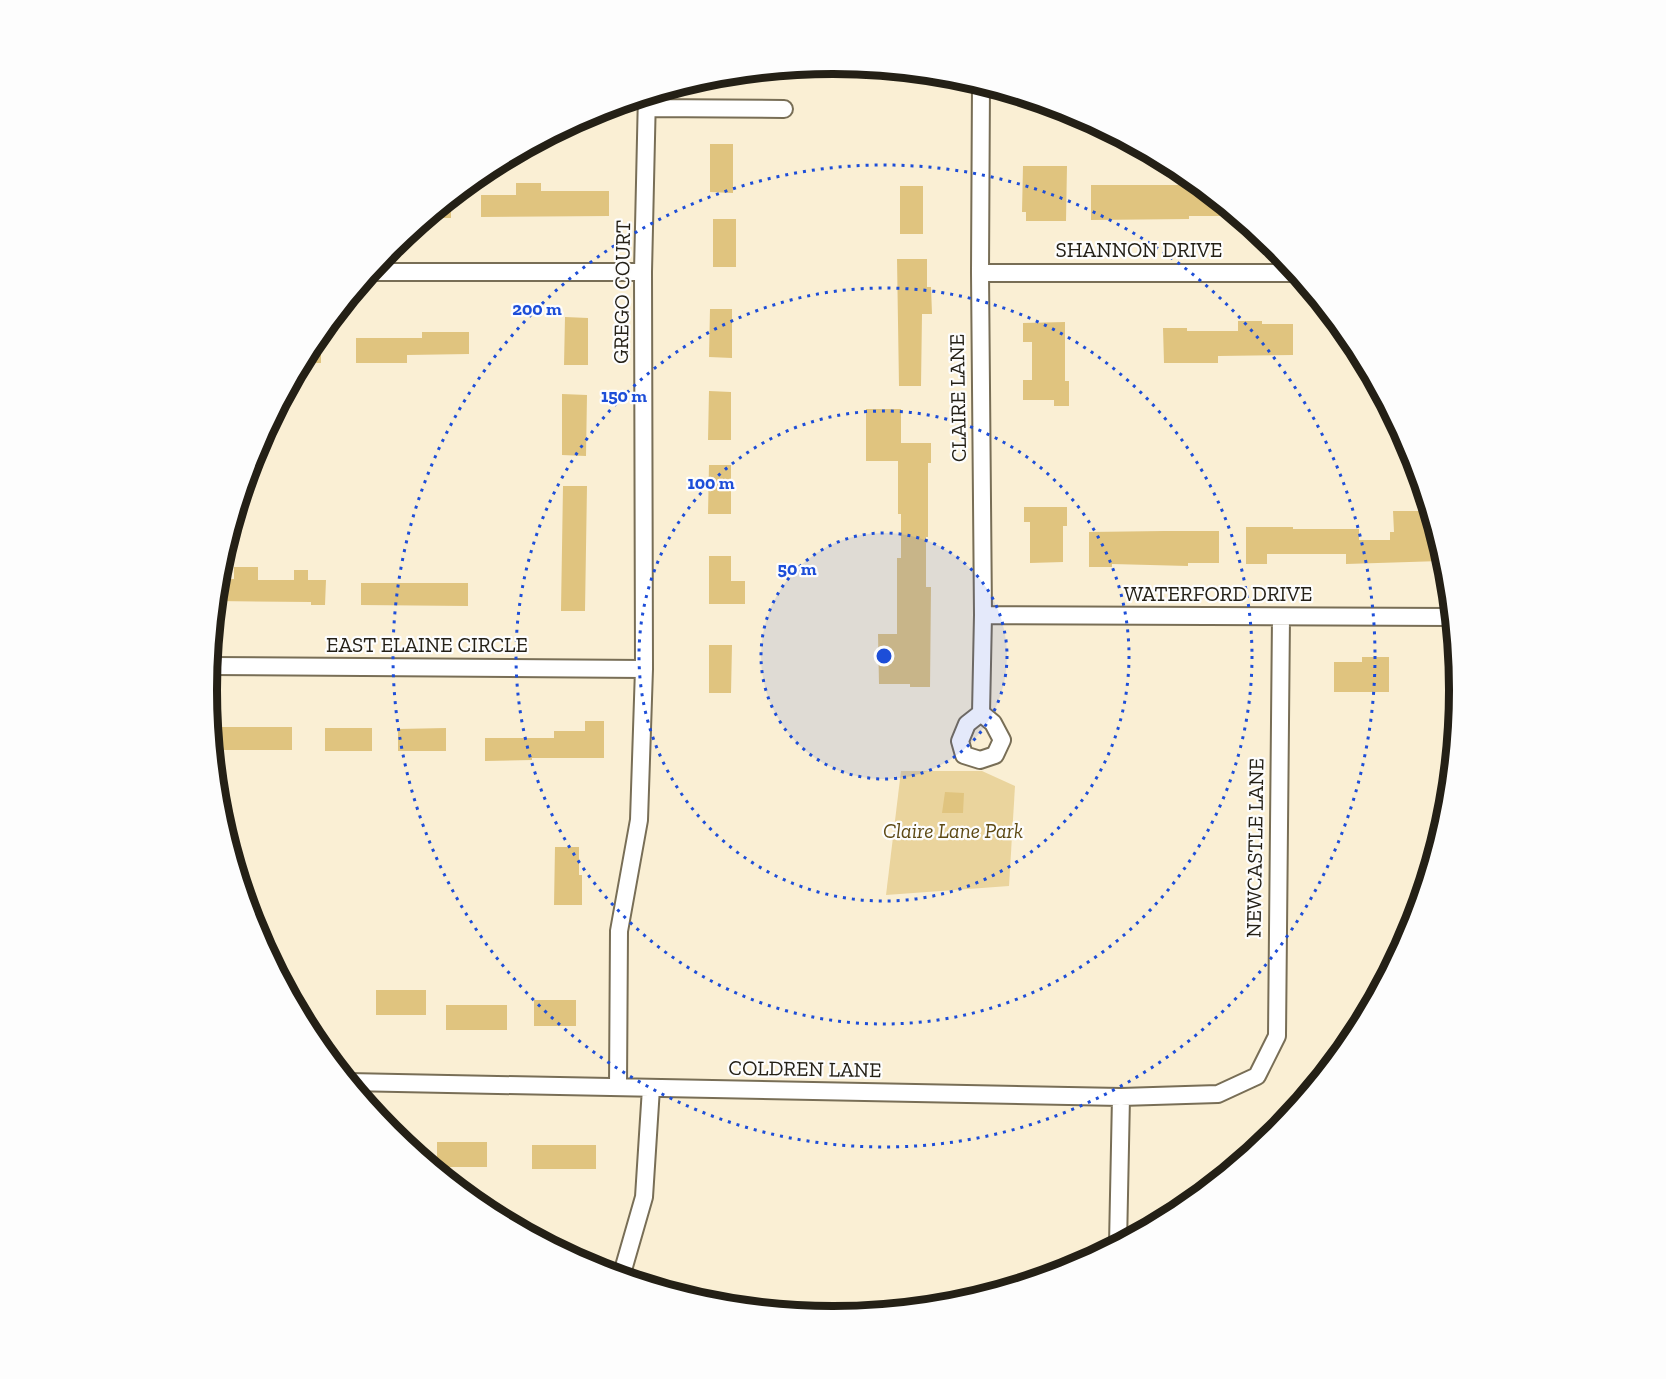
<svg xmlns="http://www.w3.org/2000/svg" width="1666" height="1379" font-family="'Zilla Slab',serif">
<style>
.green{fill:#ead49d}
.building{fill:#e0c47f}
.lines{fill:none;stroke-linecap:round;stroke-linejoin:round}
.minor-casing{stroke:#786e56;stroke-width:20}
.minor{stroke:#fff;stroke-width:16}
.ring{fill:none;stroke:#1d4ed8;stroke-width:3;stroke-dasharray:3 6}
.labels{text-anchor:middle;stroke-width:4.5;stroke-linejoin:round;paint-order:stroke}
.street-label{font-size:21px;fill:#242016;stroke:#fdfdfd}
.park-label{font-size:21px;font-style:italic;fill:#5e4a15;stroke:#fdfdfd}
.rim{fill:none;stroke:#242016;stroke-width:8}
.centre{fill:#1d4ed8;stroke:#fdfdfd;stroke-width:3}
.ring-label{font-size:18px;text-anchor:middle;font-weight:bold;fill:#1d4ed8;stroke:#fdfdfd;stroke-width:4.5;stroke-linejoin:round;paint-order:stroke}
</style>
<rect width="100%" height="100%" fill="#faefd4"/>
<path class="green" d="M901,771H982L1015,786L1009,886L886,895Z"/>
<path class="building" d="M710,144H733V193L710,192Z
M1023,166H1067L1066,221H1026V212H1022Z
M516,183H541V191H609V216L481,217V195H516Z
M1091,185H1201L1239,216H1189V219L1091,220Z
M900,186H923V234H900Z
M451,196V218H424L426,217Z
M713,219H736V267H713Z
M897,259H927V287H931L932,314H922L921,386H899Z
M710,309H732V358L709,357Z
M565,317L588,318V365H564Z
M1238,321H1262V324H1293V355L1218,356V363H1164L1163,328H1187V331H1238Z
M1065,322V381H1069V406H1054V400H1023V380H1032V342H1023V323Z
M321,331V363H300L312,341Z
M422,332H469V354L407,355V363H356V338H422Z
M709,391L731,392V440H708Z
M562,394L587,395L586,456L562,455Z
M866,409H901V443H931V463H928V537H926V587H931L930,687H910V684H879L878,634H897V558H901V514H898V461H866Z
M709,465H731V514H708Z
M563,486H587L585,611H561Z
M1024,507H1067V526H1063V562L1030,563V522H1024Z
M1393,511H1430L1441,547V561L1346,564V554H1267V564H1246V527H1293V529H1359V540H1390V532H1394Z
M1164,531H1219V563H1188V566L1112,564V567H1089V532Z
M709,556H731V581H745V604H709Z
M234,567H258V580H294V570H308V580H326L325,605H311V602L215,601L217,579H234Z
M361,583H468V606L361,605Z
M709,645H732L731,693H709Z
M1362,657H1389V692H1334V662H1362Z
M585,721H604V758H532V760L485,761V738H554V731H585Z
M210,727H292V750H212Z
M325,728H372V751H325Z
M446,728V751H398V729Z
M945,792L964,793L963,813H942Z
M555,847H579V875H582V905H554Z
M376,990H426V1015H376Z
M534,1000H576V1026H534Z
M446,1005H507V1030H446Z
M437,1142H487V1167H437Z
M532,1145H596V1169H532Z"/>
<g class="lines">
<defs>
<path id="minor" d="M647,108L784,109
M369,272H643
M980,273H1298
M983,615L1452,617
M209,666L644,669
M981,713L983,615L980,273L981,83
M981,713L993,723L1002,740L995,755L980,760L964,755L960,741L967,724Z
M348,1082L1121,1097L1218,1094L1257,1076L1277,1036L1281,617
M618,1087L619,931L639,820L644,669L643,272L647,94
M1118,1244L1121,1097
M621,1277L644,1197L651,1088"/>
</defs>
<use href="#minor" class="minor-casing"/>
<use href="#minor" class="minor"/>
</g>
<circle cx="884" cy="656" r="123" fill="#1d4ed8" fill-opacity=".12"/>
<g class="ring">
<circle cx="884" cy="656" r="123"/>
<circle cx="884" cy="656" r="245"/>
<circle cx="884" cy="656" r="368"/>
<circle cx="884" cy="656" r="491"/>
</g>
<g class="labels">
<g class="street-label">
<text x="1139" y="257">SHANNON DRIVE</text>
<text transform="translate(622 292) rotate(-89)" y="7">GREGO COURT</text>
<text transform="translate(958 398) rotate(-91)" y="7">CLAIRE LANE</text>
<text x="1218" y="601">WATERFORD DRIVE</text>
<text x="427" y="652">EAST ELAINE CIRCLE</text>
<text transform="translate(1255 848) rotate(-89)" y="7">NEWCASTLE LANE</text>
<text transform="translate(805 1069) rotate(1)" y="7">COLDREN LANE</text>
</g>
<g class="park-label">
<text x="953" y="838">Claire Lane Park</text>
</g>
</g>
<path d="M0 0H1666V1379H0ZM217 690a616 616 0 1 1 1232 0a616 616 0 1 1-1232 0Z" fill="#fdfdfd" fill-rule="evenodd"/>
<path class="rim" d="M217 690a616 616 0 1 1 1232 0a616 616 0 1 1-1232 0Z"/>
<circle cx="884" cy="656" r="9" class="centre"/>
<g class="ring-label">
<text x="537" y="315">200 m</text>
<text x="624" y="402">150 m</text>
<text x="711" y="489">100 m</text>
<text x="797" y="575">50 m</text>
</g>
</svg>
